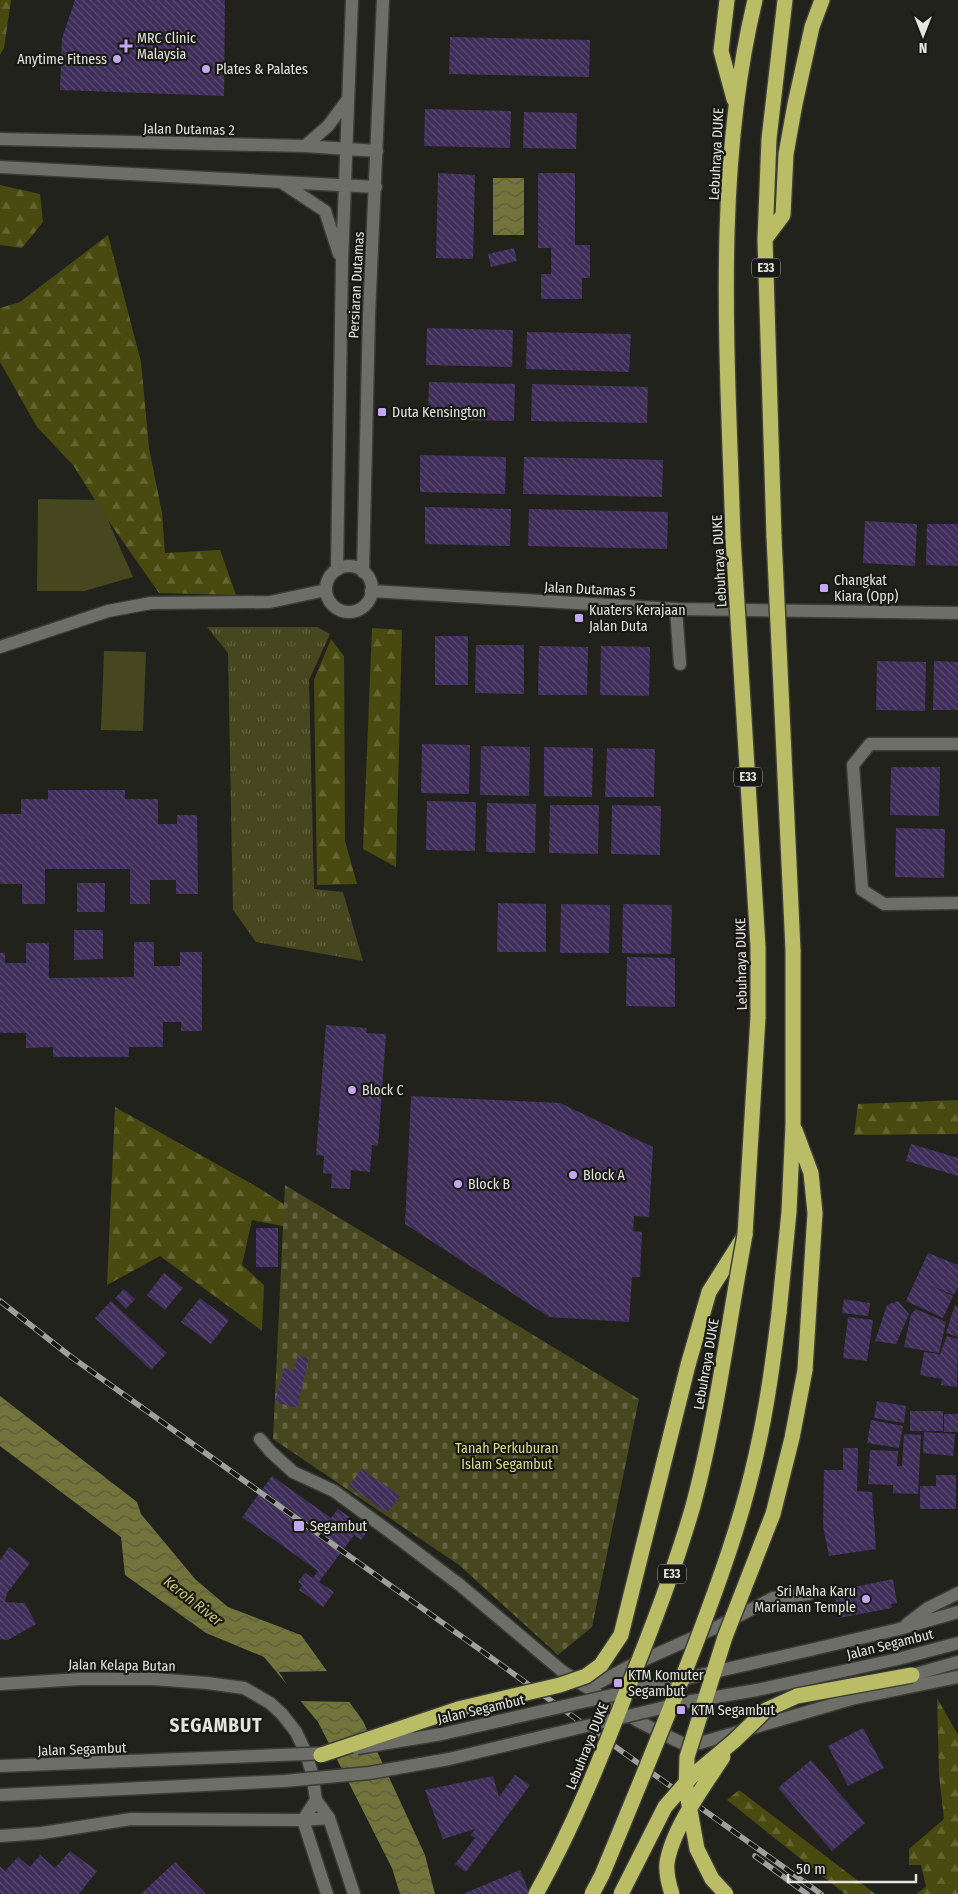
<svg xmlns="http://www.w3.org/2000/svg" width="958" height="1894" font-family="'Fira Sans Condensed',sans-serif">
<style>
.grass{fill:url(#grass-tufts)}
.forest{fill:url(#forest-firs)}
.cemetery{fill:url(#cemetery-stones)}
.pitch{fill:#46471f}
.water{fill:url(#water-waves)}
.pier{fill:#22221d}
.building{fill:url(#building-back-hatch)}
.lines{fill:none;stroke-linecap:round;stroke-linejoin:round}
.minor-casing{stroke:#3c3c37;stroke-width:15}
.tertiary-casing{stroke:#3c3c37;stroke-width:15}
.secondary-casing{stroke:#3c3c37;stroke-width:15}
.motorway-casing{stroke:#3c3c37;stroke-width:18}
.minor{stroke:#6d6e67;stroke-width:12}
.tertiary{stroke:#6d6e67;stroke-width:12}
.secondary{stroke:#6d6e67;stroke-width:12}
.motorway{stroke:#babd65;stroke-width:15}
.rail-casing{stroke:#9fa09c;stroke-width:5.5}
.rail{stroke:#191914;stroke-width:4;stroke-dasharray:11;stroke-linecap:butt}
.secondary-bridge-casing{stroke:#3c3c37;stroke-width:15;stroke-linecap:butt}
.motorway-bridge-casing{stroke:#3c3c37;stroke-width:18;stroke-linecap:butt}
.secondary-bridge{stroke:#6d6e67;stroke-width:12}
.motorway-bridge{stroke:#babd65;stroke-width:15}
.poi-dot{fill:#c4a7f1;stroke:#191914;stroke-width:2}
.labels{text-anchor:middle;stroke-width:4.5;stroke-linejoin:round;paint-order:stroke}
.shield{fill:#191914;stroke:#a7a8a4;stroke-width:1}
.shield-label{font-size:12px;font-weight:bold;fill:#e4e5e1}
.poi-label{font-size:14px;fill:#e4e5e1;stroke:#191914;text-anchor:start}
.street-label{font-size:14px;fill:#e4e5e1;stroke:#191914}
.park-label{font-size:14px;fill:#dade88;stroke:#191914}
.water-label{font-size:15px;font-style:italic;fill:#c3c671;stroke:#191914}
.district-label{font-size:19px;font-weight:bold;letter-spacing:1px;fill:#e3e4dd;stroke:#191914}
</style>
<defs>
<pattern id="grass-tufts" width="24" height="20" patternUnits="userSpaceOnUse" patternTransform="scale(1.25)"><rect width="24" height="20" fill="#46471f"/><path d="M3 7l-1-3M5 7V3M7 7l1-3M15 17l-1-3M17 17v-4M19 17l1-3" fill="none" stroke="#61613f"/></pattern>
<pattern id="forest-firs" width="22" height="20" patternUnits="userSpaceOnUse" patternTransform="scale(1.25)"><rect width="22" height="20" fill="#494a0f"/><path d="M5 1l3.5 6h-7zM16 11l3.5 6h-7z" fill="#636432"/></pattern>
<pattern id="cemetery-stones" width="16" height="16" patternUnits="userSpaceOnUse" patternTransform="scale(1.25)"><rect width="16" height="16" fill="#46471f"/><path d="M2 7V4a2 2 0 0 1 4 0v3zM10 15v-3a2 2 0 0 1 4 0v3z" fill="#61613f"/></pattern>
<pattern id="water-waves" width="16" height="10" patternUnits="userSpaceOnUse" patternTransform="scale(1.25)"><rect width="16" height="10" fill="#72743c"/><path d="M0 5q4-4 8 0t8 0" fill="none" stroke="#5b5c40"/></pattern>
<pattern id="building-back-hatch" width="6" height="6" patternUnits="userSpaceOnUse" patternTransform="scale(1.25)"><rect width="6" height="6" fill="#3f2d59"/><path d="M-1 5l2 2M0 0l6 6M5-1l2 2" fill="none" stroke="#5b4b71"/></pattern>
</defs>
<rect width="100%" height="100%" fill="#22221d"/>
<path class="grass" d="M207,627H317L330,634L309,680L314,889L343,892L363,961L256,942L233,910L228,653Z"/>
<path class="forest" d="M0,0H11L4,48L0,55Z
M0,185L40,194L43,222L22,248L0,245Z
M108,235L141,362L149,448L162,513L165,553L220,550L236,595L159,593L105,516L73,465L37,427L0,362V308L20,302Z
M372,628L402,630L396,867L363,849Z
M331,639L344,656L345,841L357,884L317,885L314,680Z
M958,1100V1134L854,1135L858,1104Z
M115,1107L259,1188L293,1210L288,1227L252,1220L242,1265L264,1285L262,1331L160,1256L107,1285Z
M937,1698L958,1735V1894H916L926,1887L921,1865H909V1849L944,1819L939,1775Z
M739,1790L874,1893L875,1894H845L727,1800Z"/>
<path class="cemetery" d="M285,1185L639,1399L592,1627L558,1655L459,1565L273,1439Z"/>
<path class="pitch" d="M38,499L99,500L133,577L84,591H37Z
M104,651L146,652L143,731L101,730Z"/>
<path class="water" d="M493,178H524V235H493Z
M0,1396L137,1502L141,1514L195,1579L228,1607L301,1635L363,1721L425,1855L435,1894H400L392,1868L318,1722L264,1657L206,1633L125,1575L121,1537L0,1446Z"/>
<path class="pier" d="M331,1671L353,1702L297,1701L279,1672Z"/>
<path class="building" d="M75,0H225L224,96L60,90L62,38Z
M450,37L590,40L589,77L449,74Z
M425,109L511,111L510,148L424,146Z
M524,112L577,113L576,149L523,148Z
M438,173L475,175L473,259L436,258Z
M538,173H575V245H590V278H582V299H541V274H551V248H538Z
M514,248L517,261L491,267L488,254Z
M427,328L513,330L512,367L426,365Z
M527,332L631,334L629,372L526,369Z
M429,382L515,384L514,421L428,419Z
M532,384L648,387L647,423L531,421Z
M420,455L506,457L505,494L420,492Z
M524,457L663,460L662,497L523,494Z
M425,507L511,509L510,546L425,544Z
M529,509L668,512L667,549L528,546Z
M865,521L917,524L915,566L863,563Z
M927,524H958V566L926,565Z
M435,636H468V685H435Z
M476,645H524V694L475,693Z
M539,646L588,647L587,695H538Z
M601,646L650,647L649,696L600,695Z
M877,661L926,662L925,711L876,710Z
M934,661L958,662V710H933Z
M422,744L470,745L469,794L421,793Z
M481,746L530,747L529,796L480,795Z
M544,747L593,748L592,797L544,796Z
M607,748L655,749L654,797H605Z
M891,767H940L939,816L890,815Z
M48,790H125V799H158V824H177V815H197L198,894H176V880H150V904H130V869H45V904H22V884H0V814H21V799H48Z
M427,801L476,802L475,851L426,850Z
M487,803L536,804L535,853L486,852Z
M550,805H599L598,854L549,853Z
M612,805L661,806L660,855L611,854Z
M896,828L945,829L944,878L895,877Z
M77,883H105V912H77Z
M498,903L546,904V952H497Z
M561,904L610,905L609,953H560Z
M623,904L672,905L671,954L622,953Z
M74,930H103V959L74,960Z
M134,942H154V966H180V952H202V1031H181V1022H163V1047H129V1057H53V1047L26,1048V1033H0V953H5V963H26V943H49V978L134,977Z
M627,957L675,958V1007L626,1006Z
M326,1025L367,1028L366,1033L386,1034L378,1146L372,1145L370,1172L351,1170L350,1189L331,1188L332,1174L323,1173L324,1156L316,1155Z
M411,1096L560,1103L653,1147L649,1217L634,1216L633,1231L642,1232L640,1277H632L629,1322L549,1317L405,1224Z
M911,1144L958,1158V1176L906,1161Z
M256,1228H278V1267H256Z
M928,1253L958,1265V1287L954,1295L929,1285L953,1296L943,1318L906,1301Z
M164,1273L183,1288L165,1310L147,1295Z
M124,1289L135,1299L126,1309L115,1298Z
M200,1298L229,1320L211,1344L181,1322Z
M844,1299L870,1303L868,1316L842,1313Z
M111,1301L167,1353L151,1370L95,1318Z
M898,1301L909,1314L896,1344L875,1341L887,1305Z
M955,1305L958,1306V1337L946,1333Z
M916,1309L946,1322L939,1353L904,1347L911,1314Z
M848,1317L873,1320L867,1361L843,1358Z
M947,1336L958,1339L957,1387L941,1385L942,1379L920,1375L924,1352L940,1354Z
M298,1356L309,1358L297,1408L275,1402L284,1368L294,1370Z
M877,1401L906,1406L904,1423L874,1418Z
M910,1411H943V1431H910Z
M944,1414H958V1432H944Z
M871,1420L903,1426L899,1448L867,1443Z
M924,1432L955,1434L953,1456L923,1453Z
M904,1434L921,1435L918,1494L893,1493V1485L868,1484L870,1450L898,1451L897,1466H902Z
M843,1448H858L857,1491L872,1492L876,1549L829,1556L823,1526L824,1470H843Z
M362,1469L400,1496L387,1513L349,1486Z
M936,1475H956V1509H920V1486H936Z
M272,1476L331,1518L338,1509L351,1518L349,1521L366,1533L361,1540L354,1535L319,1582L334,1592L323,1607L299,1590L302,1585L298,1582L305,1573L313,1578L318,1571L242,1517Z
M9,1547L30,1563L7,1593L5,1602L25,1603L36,1624L8,1640L0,1639V1560Z
M893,1579L897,1603L891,1604L892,1608L839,1618L835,1595L845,1593L844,1589Z
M863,1728L884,1768L848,1786L828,1746Z
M811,1760L865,1823L832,1851L778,1788Z
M515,1775L530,1785L466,1872L455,1864L475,1838L471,1835L475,1829L443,1839L425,1790L493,1776L499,1797Z
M70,1851L97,1871L79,1894H0V1866L5,1871L18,1857L30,1867L40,1855L55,1868Z
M175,1862L206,1894H141Z
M520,1870L530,1894H463Z"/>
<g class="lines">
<defs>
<path id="minor" d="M676,609L680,664
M0,647L108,611L151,603L270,602L326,590
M958,744H870L853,765L862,890L884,904L958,903
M260,1439L270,1451L293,1472L334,1491L386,1529L460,1585L562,1671L638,1721L667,1736L682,1743H700L855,1698L958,1677
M589,1688L628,1667L717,1627L773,1598L809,1594
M0,1836L42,1833L131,1819L303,1820L329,1818"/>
<path id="tertiary" d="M0,139L305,146L377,151
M305,146L328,126L348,99
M0,167L376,187
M281,182L325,211L339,254
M326 589a23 23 0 1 1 46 0a23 23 0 1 1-46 0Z
M337,570L342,262L352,0
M363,572L369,315L383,0
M371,591L676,609L958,613"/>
<path id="secondary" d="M907,1624L928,1608L958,1593
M810,1650L899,1629L958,1612
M902,1676L912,1675L958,1662
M0,1684L81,1679H153L207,1683L244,1688L270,1703L282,1714L296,1732L306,1753L312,1773L316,1800L329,1818L354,1894
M757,1690L898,1659L958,1643
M316,1800L303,1820L327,1894"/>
<path id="motorway" d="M727,0L721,51L734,99
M765,239L783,215L786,154L795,104L812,27L822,0
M774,537L765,239L769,139L785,0
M733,538C728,361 713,174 755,0
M795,1130L811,1173L815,1213L805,1370
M779,1313L789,1212L793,1124V950
M688,1365L709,1292L745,1235L758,1017"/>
</defs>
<use href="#minor" class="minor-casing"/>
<use href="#tertiary" class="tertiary-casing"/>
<use href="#secondary" class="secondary-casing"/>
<use href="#motorway" class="motorway-casing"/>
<use href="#minor" class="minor"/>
<use href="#tertiary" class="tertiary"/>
<use href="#secondary" class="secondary"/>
<use href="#motorway" class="motorway"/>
<defs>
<path id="rail" d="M0,1301L70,1356L821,1894
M755,1856L807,1894"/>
</defs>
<use href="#rail" class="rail-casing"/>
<use href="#rail" class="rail"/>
<defs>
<path id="secondary-bridge" d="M357,1748L442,1734L810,1650
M0,1766L330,1753
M0,1795L284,1781L369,1773L449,1759L686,1702L757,1690"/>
<path id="motorway-bridge" d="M774,537L793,950
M733,538L758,947V1017
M321,1755L458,1709L560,1685L586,1676L601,1665L621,1635L688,1365
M536,1894C574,1826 603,1753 631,1680C654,1623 676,1565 693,1506C717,1417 728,1325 745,1235
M592,1894L602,1875C634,1798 666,1721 696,1643C719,1582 742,1519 756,1455C767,1408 773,1361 779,1313
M621,1894L665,1807L691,1777L734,1741L766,1710L797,1696L912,1675
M672,1894C669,1885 666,1873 667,1863C672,1829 704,1786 723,1757
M726,1894L712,1879L697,1849L686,1788L687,1757L725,1637L773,1514L792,1438L805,1370"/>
</defs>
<use href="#secondary-bridge" class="secondary-bridge-casing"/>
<use href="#motorway-bridge" class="motorway-bridge-casing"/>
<use href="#secondary-bridge" class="secondary-bridge"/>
<use href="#motorway-bridge" class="motorway-bridge"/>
</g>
<g class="poi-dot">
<path d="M123.5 38.5h5v5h5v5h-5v5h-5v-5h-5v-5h5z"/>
<circle cx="117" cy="59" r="5"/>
<circle cx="206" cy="69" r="5"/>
<rect x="377" y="407" width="10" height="10" rx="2.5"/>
<rect x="819" y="583" width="10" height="10" rx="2.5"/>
<rect x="574" y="613" width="10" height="10" rx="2.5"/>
<circle cx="352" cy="1090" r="5"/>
<circle cx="573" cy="1175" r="5"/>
<circle cx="458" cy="1184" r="5"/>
<rect x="293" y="1520" width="12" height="12" rx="2.5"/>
<circle cx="866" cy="1599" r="5"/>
<rect x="613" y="1678" width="10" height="10" rx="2.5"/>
<rect x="676" y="1705" width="10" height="10" rx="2.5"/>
</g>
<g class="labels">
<g class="shield">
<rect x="752" y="258.5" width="28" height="19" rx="4"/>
<rect x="734" y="767.5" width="28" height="19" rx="4"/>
<rect x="658" y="1564.5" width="28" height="19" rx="4"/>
</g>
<g class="shield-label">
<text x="766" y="272">E33</text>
<text x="748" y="781">E33</text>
<text x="672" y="1578">E33</text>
</g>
<g class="poi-label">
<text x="137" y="43">MRC Clinic<tspan x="137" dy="16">Malaysia</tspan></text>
<text x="107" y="64" text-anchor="end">Anytime Fitness</text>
<text x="216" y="74">Plates &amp; Palates</text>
<text x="392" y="417">Duta Kensington</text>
<text x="834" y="585">Changkat<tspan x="834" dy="16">Kiara (Opp)</tspan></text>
<text x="589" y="615">Kuaters Kerajaan<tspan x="589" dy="16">Jalan Duta</tspan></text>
<text x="362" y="1095">Block C</text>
<text x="583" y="1180">Block A</text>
<text x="468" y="1189">Block B</text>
<text x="310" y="1531">Segambut</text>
<text x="856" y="1596" text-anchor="end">Sri Maha Karu<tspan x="856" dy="16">Mariaman Temple</tspan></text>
<text x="628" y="1680">KTM Komuter<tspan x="628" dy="16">Segambut</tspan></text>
<text x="691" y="1715">KTM Segambut</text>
</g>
<g class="street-label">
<text transform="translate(189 129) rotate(1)" y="5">Jalan Dutamas 2</text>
<text transform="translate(716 154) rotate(-87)" y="5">Lebuhraya DUKE</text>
<text transform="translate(356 285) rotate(-87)" y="5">Persiaran Dutamas</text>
<text transform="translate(719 561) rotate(-93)" y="5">Lebuhraya DUKE</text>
<text transform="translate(590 589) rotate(3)" y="5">Jalan Dutamas 5</text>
<text transform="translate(741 964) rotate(-91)" y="5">Lebuhraya DUKE</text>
<text transform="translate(706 1364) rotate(-80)" y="5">Lebuhraya DUKE</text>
<text transform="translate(890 1644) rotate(-14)" y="5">Jalan Segambut</text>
<text transform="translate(122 1665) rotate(1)" y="5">Jalan Kelapa Butan</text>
<text transform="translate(481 1709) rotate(-13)" y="5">Jalan Segambut</text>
<text transform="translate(587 1746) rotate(-68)" y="5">Lebuhraya DUKE</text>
<text transform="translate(82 1749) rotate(-2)" y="5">Jalan Segambut</text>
</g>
<g class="park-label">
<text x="507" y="1453">Tanah Perkuburan<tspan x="507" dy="16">Islam Segambut</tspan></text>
</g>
<g class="water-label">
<text transform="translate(193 1601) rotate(38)" y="5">Keroh River</text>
</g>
<g class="district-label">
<text x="216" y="1732">SEGAMBUT</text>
</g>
</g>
<g transform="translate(923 35) rotate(180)" stroke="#191914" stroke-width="4" paint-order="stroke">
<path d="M0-4L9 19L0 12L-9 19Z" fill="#e4e5e1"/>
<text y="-8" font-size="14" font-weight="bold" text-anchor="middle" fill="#e4e5e1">N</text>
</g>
<path d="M788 1874v8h128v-8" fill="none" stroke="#e4e5e1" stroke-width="2.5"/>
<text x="796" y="1874" font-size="15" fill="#e4e5e1" stroke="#191914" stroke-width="4" paint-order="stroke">50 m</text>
</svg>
